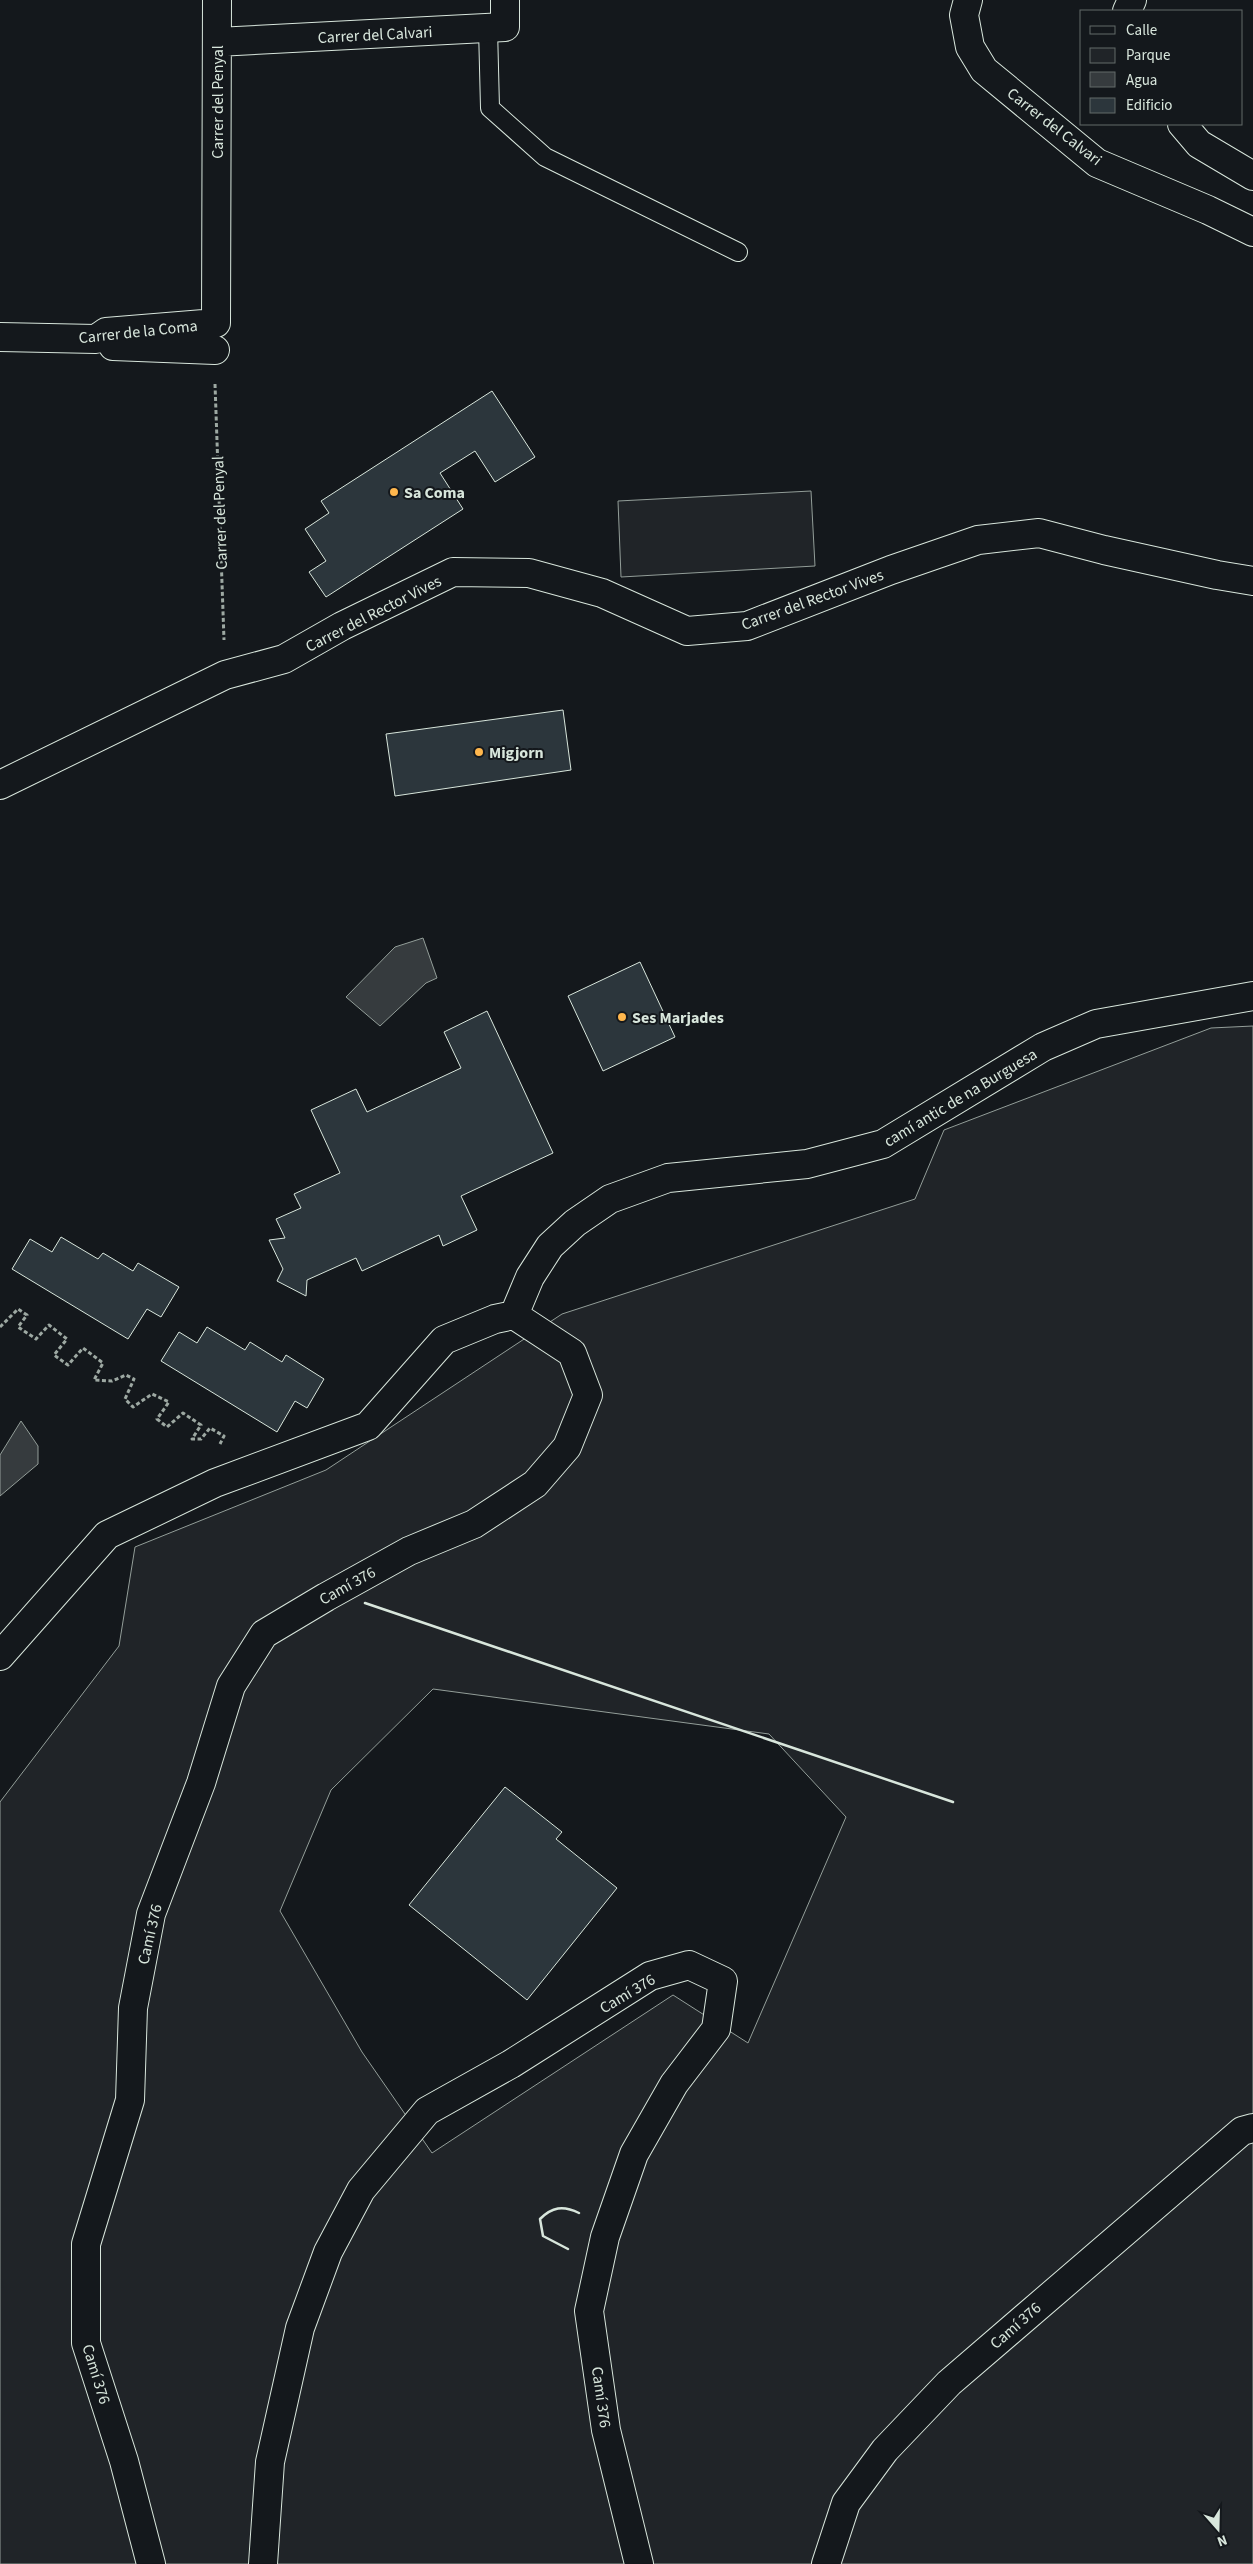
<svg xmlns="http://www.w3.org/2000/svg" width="1253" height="2564" font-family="'Source Sans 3',sans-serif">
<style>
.green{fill:#202428;stroke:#939e99;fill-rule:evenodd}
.water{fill:#363b3e;stroke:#939e99}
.building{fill:#2c363c;stroke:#d8e6dc}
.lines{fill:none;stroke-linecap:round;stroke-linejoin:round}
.lane-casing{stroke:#d8e6dc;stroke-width:20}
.street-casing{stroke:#d8e6dc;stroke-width:30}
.secondary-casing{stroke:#d8e6dc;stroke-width:30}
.path{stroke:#9da8a2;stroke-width:3;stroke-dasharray:4 2.5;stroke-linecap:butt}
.lane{stroke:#14181c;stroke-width:18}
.street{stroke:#14181c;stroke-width:28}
.secondary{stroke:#14181c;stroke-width:28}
.wall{stroke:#d8e6dc;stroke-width:2.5}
.poi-dot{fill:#ffb74d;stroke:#14181c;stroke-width:2}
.labels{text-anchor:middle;stroke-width:4;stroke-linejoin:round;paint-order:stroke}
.street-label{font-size:16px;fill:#d8e6dc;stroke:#14181c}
.poi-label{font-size:16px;font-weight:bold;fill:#d8e6dc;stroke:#14181c;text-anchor:start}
</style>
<rect width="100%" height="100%" fill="#14181c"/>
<path class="green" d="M811,491L815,566L621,577L618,501Z
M1253,1026V2564H0V1802L119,1646L135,1547L326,1470L562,1314L915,1199L944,1130L1211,1028ZM433,1689L769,1734L846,1817L748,2043L673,1995L432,2153L362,2052L280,1911L331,1790Z"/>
<path class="water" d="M423,938L437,978L426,983L380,1026L346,997L395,947Z
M21,1421L38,1446V1464L0,1496V1455Z"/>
<path class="building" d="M492,391L535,457L495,482L475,451L440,473L463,509L326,597L309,572L326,561L305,529L329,513L321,501Z
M563,710L571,770L395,796L386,734Z
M640,962L675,1037L603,1071L568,996Z
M487,1011L553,1153L461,1196L477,1230L443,1246L439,1235L362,1271L356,1258L307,1280L306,1296L277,1281L283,1269L269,1240L285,1238L276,1219L301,1208L294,1194L340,1173L311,1110L356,1089L367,1112L461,1068L444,1032Z
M61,1237L98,1259L103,1253L133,1271L138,1263L179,1287L161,1317L147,1309L128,1339L12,1269L30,1239L52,1252Z
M207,1327L245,1350L250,1342L282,1362L286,1355L324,1379L307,1408L295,1401L277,1432L161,1361L179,1332L197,1343Z
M505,1787L562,1832L556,1839L617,1888L527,2000L409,1905Z"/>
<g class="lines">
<defs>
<path id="lane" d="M488,28L490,108L545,157L738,252"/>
<path id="street" d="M968,0L964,15L970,47L984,70L1097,163L1208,210L1253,232
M217,42L505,27V0
M0,337L96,339L106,332L216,323L217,0
M113,346L215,350
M514,1315L530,1277L550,1246L575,1223L610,1199L668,1178L807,1164L883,1144L1043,1047L1096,1024L1253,996
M0,1656L107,1535L215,1483L368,1426L444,1340L495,1319L514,1315L572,1353L588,1395L567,1447L535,1484L474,1524L409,1551L326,1597L264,1634L231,1686L201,1783L151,1914L133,2008L130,2100L86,2244V2343L124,2461L151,2564
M263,2564L270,2462L300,2328L328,2252L361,2190L427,2111L511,2064L650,1976L689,1965L723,1981L716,2029L674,2084L634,2154L605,2237L589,2311L606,2430L639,2564
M826,2564L846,2503L885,2450L949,2383L1242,2131L1253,2128"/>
<path id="secondary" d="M1127,11L1132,0
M1182,124L1199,144L1253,176
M0,785L225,675L284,659L342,626L453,572L529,573L602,593L687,631L747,626L891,570L978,540L1039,533L1104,550L1217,575L1253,581"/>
</defs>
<use href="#lane" class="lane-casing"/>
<use href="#street" class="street-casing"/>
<use href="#secondary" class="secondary-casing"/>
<path class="path" d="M215,384L224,640
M0,1327L18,1309L27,1315L18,1327L36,1339L49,1325L67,1339L54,1355L68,1365L83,1348L103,1363L94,1380L112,1381L126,1375L134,1379L125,1399L133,1407L152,1394L169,1402L157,1419L167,1427L183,1413L201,1425L192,1439H201L210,1428L224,1436L220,1444"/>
<use href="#lane" class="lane"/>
<use href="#street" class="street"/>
<use href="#secondary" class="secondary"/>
<path class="wall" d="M365,1603L953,1802
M568,2249L543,2236L540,2219C552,2207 563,2205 579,2213"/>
</g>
<g class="poi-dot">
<circle cx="394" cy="492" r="5"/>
<circle cx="479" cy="752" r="5"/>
<circle cx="622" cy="1017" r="5"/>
</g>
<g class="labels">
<g class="street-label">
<text transform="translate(375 34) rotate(-3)" y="6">Carrer del Calvari</text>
<text transform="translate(217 102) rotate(-90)" y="6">Carrer del Penyal</text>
<text transform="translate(1055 126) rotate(38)" y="6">Carrer del Calvari</text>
<text transform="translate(138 331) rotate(-6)" y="6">Carrer de la Coma</text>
<text transform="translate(219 513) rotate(-92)" y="6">Carrer del Penyal</text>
<text transform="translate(812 599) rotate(-20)" y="6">Carrer del Rector Vives</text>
<text transform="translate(373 613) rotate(-27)" y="6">Carrer del Rector Vives</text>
<text transform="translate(960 1097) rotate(-31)" y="6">camí antic de na Burguesa</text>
<text transform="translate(347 1585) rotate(-29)" y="6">Camí 376</text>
<text transform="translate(149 1934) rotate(-77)" y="6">Camí 376</text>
<text transform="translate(627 1993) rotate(-31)" y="6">Camí 376</text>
<text transform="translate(1015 2325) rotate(-41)" y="6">Camí 376</text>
<text transform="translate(97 2374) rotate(73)" y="6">Camí 376</text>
<text transform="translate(602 2397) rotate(82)" y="6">Camí 376</text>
</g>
<g class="poi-label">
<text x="404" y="498">Sa Coma</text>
<text x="489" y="758">Migjorn</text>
<text x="632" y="1023">Ses Marjades</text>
</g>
</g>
<rect x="1080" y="10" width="162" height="115" fill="#14181c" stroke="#626a69"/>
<rect x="1090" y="26" width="25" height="8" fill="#14181c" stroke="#626a69"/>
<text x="1126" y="35" font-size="15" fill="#d8e6dc">Calle</text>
<rect x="1090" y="48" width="25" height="15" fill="#202428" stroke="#626a69"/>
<text x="1126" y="60" font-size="15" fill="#d8e6dc">Parque</text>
<rect x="1090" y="72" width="25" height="15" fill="#363b3e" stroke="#626a69"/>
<text x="1126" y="85" font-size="15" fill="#d8e6dc">Agua</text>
<rect x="1090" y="98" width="25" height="15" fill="#2c363c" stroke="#626a69"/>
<text x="1126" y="110" font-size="15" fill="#d8e6dc">Edificio</text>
<g transform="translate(1218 2529) rotate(160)" stroke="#14181c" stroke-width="4" paint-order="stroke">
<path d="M0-4L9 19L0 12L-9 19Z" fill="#d8e6dc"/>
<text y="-8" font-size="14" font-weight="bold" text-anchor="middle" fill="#d8e6dc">N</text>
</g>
</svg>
